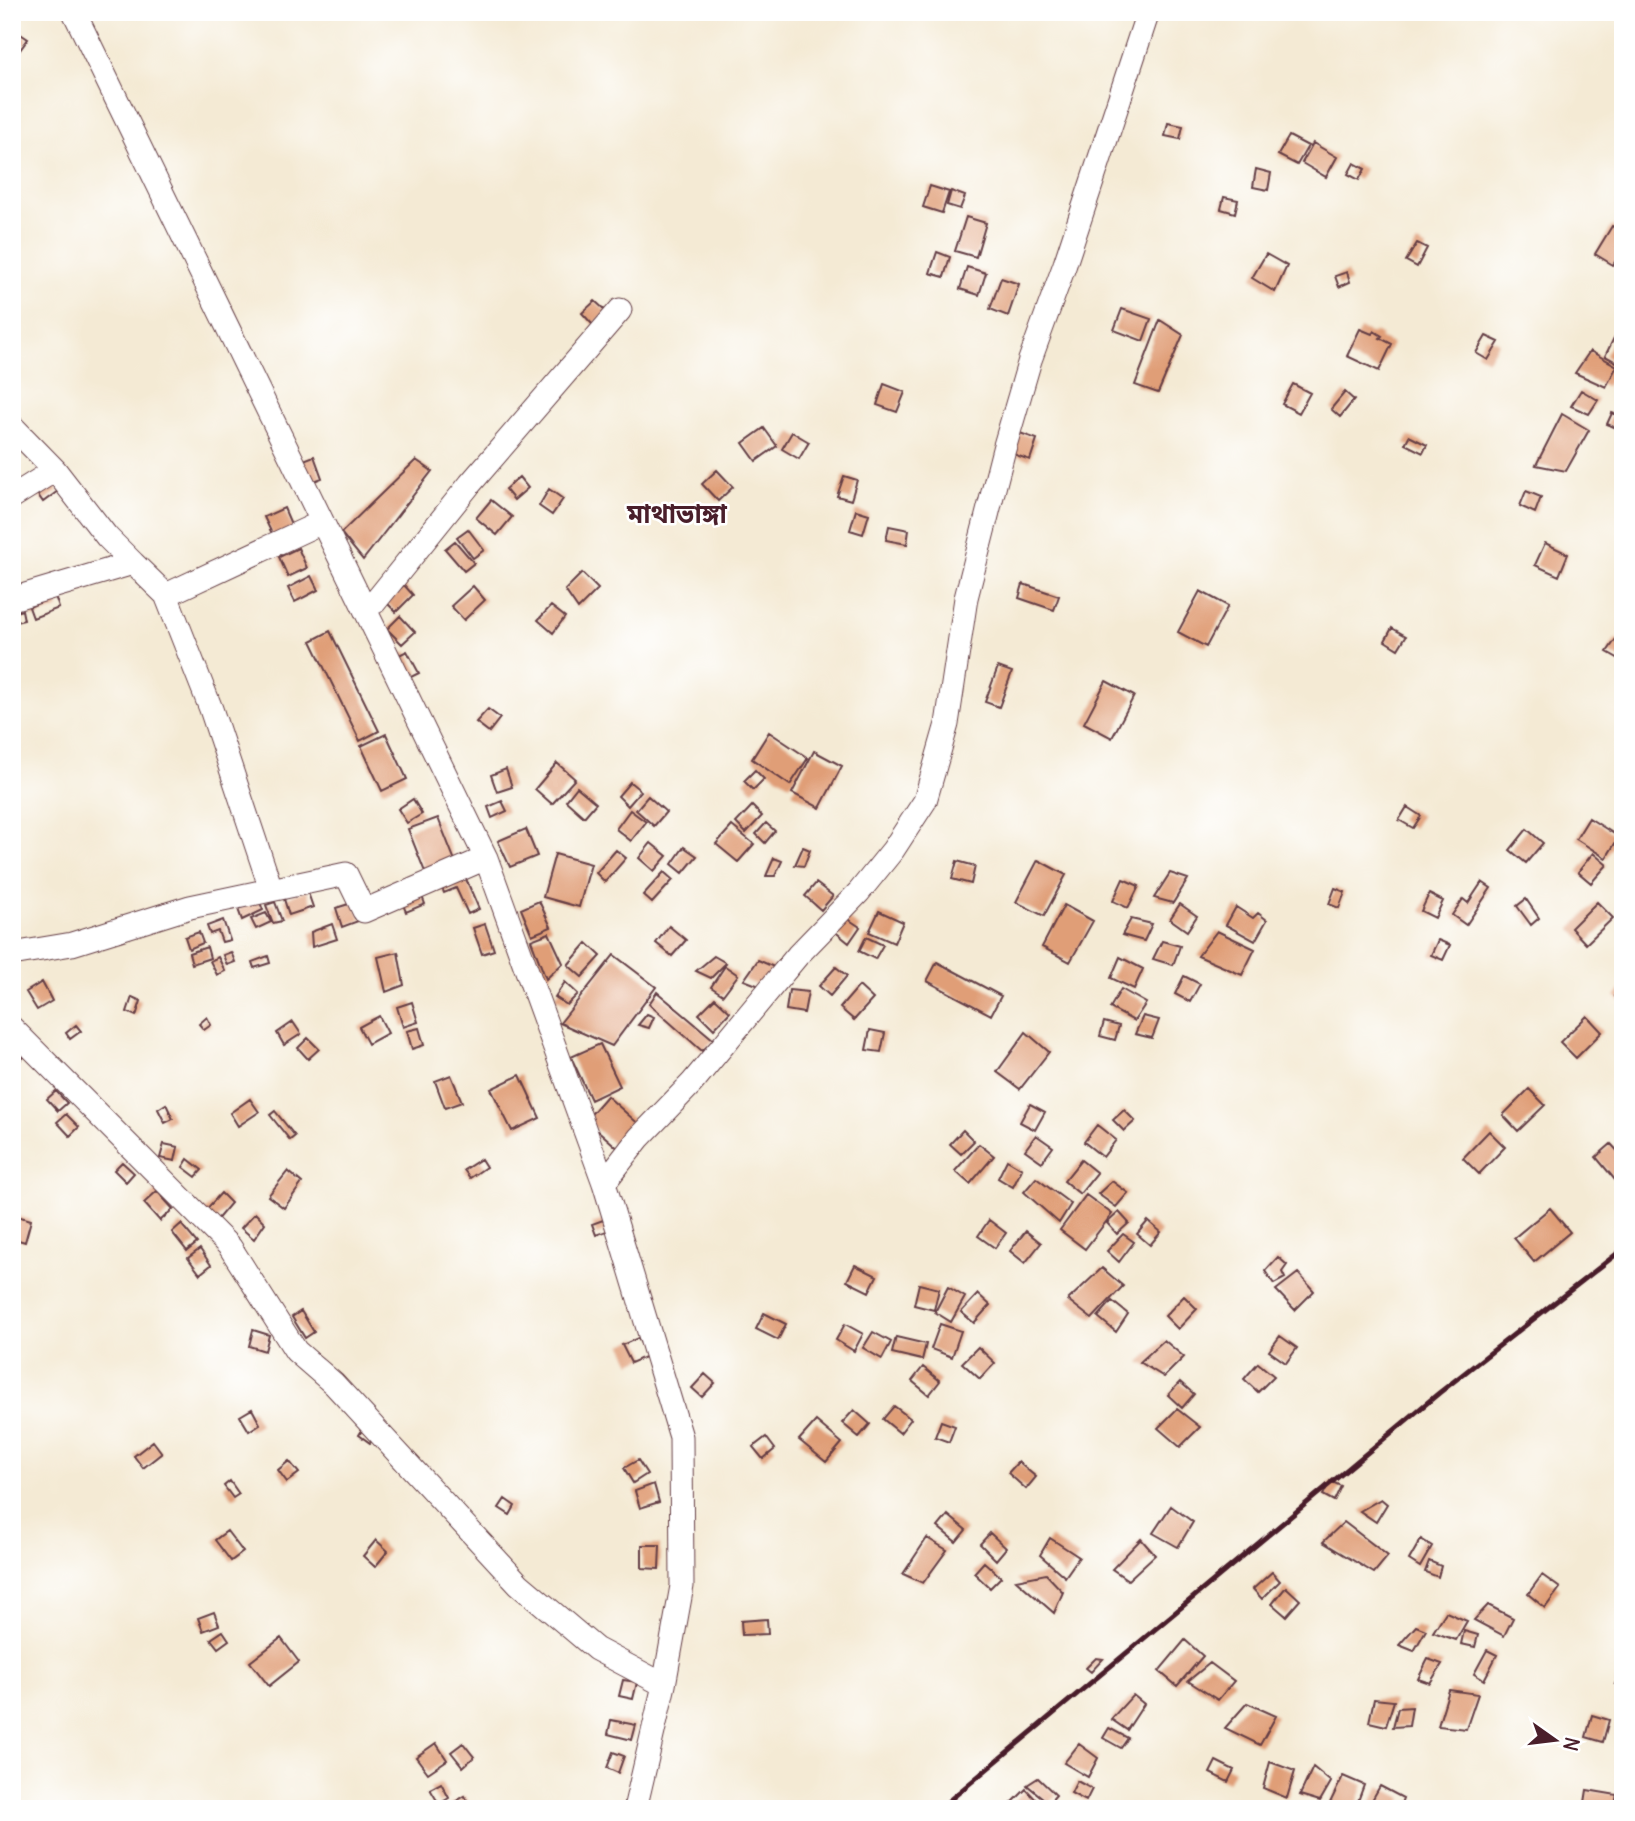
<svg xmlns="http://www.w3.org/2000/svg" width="1635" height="1821" font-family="Delius,'Noto Sans Bengali',sans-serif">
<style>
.building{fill:#e09e77}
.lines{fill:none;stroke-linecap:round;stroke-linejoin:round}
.minor-casing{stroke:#643d44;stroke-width:25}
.minor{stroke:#fff;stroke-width:23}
.rail{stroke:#4a1f2b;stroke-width:5}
.labels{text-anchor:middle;stroke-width:5;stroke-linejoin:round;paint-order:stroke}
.district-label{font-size:26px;font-weight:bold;fill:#4a1f2b;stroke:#fff}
</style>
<rect width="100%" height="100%" fill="#fff"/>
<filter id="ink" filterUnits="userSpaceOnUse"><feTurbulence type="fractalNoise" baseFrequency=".0143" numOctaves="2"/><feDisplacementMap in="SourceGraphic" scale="14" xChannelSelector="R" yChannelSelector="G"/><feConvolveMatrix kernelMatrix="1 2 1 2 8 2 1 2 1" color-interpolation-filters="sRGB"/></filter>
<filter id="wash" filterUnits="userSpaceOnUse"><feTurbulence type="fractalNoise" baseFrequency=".00686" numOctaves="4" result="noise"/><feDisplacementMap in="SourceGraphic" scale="28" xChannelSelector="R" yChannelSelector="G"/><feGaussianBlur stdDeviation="1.57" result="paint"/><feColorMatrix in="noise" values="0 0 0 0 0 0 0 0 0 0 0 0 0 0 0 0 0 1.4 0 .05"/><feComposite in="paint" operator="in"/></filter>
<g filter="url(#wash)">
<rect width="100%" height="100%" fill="#f4ead4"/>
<g id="blocks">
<path class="building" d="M16,31L28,39L14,58L12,37Z
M1168,123L1183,126L1180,139L1165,136Z
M1289,136L1308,146L1297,165L1278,155Z
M1313,143L1337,157L1326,177L1302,163Z
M1354,163L1365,169L1359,180L1348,174Z
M1256,169L1271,173L1268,190L1253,187Z
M930,186L949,192L942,213L923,207Z
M951,191L965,196L960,209L947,205Z
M1224,197L1238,200L1235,213L1221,209Z
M966,217L986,223L976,257L955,251Z
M1612,226L1623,232V249L1613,265L1595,254Z
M1417,243L1427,248L1417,267L1406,261Z
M937,252L950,257L944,277L930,273Z
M1266,254L1287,266L1275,292L1252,278Z
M967,267L986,273L979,295L960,289Z
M1347,272L1350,282L1339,287L1335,276Z
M1001,278L1019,284L1008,316L990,309Z
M595,301L607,312L593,325L582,313Z
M1122,309L1151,319L1143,341L1114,330Z
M1160,320L1183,335L1158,393L1135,385Z
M1360,329L1372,334L1374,331L1382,336L1380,338L1392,344L1379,371L1347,356Z
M1486,336L1499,342L1488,360L1476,353Z
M1614,338L1623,343V354L1618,363L1605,356Z
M1590,351L1617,366L1606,387L1575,373Z
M884,384L905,392L897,412L877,405Z
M1293,384L1310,393L1299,413L1282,404Z
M1581,390L1598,400L1589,414L1571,406Z
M1345,392L1354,400L1340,417L1331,409Z
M1612,413L1623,417V431L1607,424Z
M1562,414L1589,430L1566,471L1536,465Z
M764,428L777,446L756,461L743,443Z
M792,432L809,442L799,459L782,449Z
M1017,432L1037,439L1030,460L1010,453Z
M1409,436L1427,445L1423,453L1405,444Z
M314,456L322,478L309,483L301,461Z
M416,460L432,471L363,560L341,533Z
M717,470L733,487L718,501L702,484Z
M844,476L857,480L851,500L837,496Z
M519,477L528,488L514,500L505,489Z
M52,481L58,491L43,502L36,492Z
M549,489L563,499L552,515L539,506Z
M1526,491L1541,497L1535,513L1520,506Z
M491,500L512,517L497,535L476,518Z
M284,508L294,531L275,540L264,517Z
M856,510L869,514L863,534L850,530Z
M889,526L909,530L907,544L886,540Z
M468,529L484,550L473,558L457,537Z
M455,541L474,563L464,571L445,549Z
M1545,543L1568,554L1559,576L1535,565Z
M298,548L307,568L288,577L279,557Z
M582,573L598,589L578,609L565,590Z
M311,576L318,590L295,602L288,588Z
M1023,584L1059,596L1054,610L1019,598Z
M404,585L413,595L396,612L386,602Z
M473,586L485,600L464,620L451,606Z
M1200,591L1228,606L1206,647L1178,632Z
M55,596L59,608L33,618L29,607Z
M551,606L565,617L553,633L538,620Z
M22,610L24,620L12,623V613Z
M400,616L415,632L402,644L387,629Z
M1392,628L1406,636L1398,649L1385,641Z
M330,631L379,731L360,741L311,641Z
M1616,639L1623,643V661L1607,652Z
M407,651L419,673L407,679L395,657Z
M998,667L1012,672L999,707L985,702Z
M1106,681L1134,696L1112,738L1084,723Z
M488,709L500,718L489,732L476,722Z
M769,732L808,758L790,785L752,759Z
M386,734L407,779L382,791L361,746Z
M814,751L842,766L820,808L792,793Z
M557,763L575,779L552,804L535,789Z
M506,769L512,787L497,792L491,775Z
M755,770L764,779L753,790L744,781Z
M630,782L641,791L628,806L618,796Z
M577,787L596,803L584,817L566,801Z
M648,796L666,812L654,826L636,810Z
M413,799L422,814L407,823L398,809Z
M502,801L507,811L492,818L488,807Z
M752,806L762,816L746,833L736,823Z
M1407,807L1421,816L1413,828L1399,820Z
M630,810L646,822L631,841L616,829Z
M438,818L457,866L427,877L408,829Z
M1589,818L1619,837L1606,858L1576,839Z
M766,823L775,831L765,843L756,834Z
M732,826L754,844L738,862L716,844Z
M526,829L537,856L510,867L498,841Z
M1527,829L1543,843L1526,863L1510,850Z
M651,843L667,856L654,871L639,858Z
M684,847L697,856L683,873L672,864Z
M803,847L810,850L804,866L795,865Z
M616,850L626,858L605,882L596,873Z
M1593,853L1607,865L1591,883L1578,872Z
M555,854L591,864L579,907L543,897Z
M774,858L782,861L775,876H766Z
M1038,860L1066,875L1044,916L1016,902Z
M957,861L975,866L971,884L952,879Z
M463,872L479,909L468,914L456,888L444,893L440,883Z
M664,872L673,880L652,903L643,895Z
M1170,873L1188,879L1173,903L1154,898Z
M1123,879L1139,886L1128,908L1113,901Z
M1482,882L1491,888L1466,925L1452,915L1463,899L1468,903Z
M816,883L833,896L821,910L805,896Z
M1335,888L1345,892L1339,908L1329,904Z
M307,890L313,907L289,915L284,899Z
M421,894L425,904L406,912L402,902Z
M1429,894L1443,901L1435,918L1421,911Z
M1526,899L1539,918L1531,925L1517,906Z
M259,900L263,910L242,920L238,909Z
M539,901L551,927L532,935L521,909Z
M275,902L282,921L273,923L266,905Z
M355,902L361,920L342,927L336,908Z
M1597,902L1613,918L1586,944L1571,928Z
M1180,904L1197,916L1187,931L1170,919Z
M1064,905L1093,921L1070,962L1042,947Z
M1236,907L1253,918L1258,913L1267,920L1255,941L1226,925Z
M879,911L903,922L894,943L869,932Z
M266,913L271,922L256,929L251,919Z
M845,917L860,927L849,943L833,930Z
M1131,919L1152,924L1144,941L1122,935Z
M223,920L230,940L222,942L218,931L210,934L207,926Z
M332,924L337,939L312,947L311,932Z
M485,924L494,950L482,954L473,928Z
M669,926L686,940L672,956L656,943Z
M1217,931L1255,949L1242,975L1198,956Z
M199,932L203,943L189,949L185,937Z
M549,933L563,963L546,979L531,940Z
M866,937L883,945L875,959L859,951Z
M1438,940L1450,945L1443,960L1431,955Z
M1162,941L1180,946L1173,965L1153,959Z
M587,943L601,956L582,977L568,965Z
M207,947L210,958L192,964L189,953Z
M231,952L235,962L227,965L223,955Z
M398,952L404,985L386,992L378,957Z
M614,955L656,987L612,1046L560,1023Z
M268,956L270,963L254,968L252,962Z
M714,956L726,963L711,978L696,971Z
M218,957L225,971L217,975L210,961Z
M1120,957L1143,969L1134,989L1111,978Z
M758,960L774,967L762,987L744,980Z
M937,962L1001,996L991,1015L927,981Z
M725,966L738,975L723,995L711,987Z
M836,967L847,976L830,996L819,986Z
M1184,976L1200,984L1190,1002L1175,994Z
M42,982L52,1001L37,1010L26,992Z
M565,982L578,994L567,1005L555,997Z
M859,986L873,999L854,1020L840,1008Z
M1623,988V1003L1615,996Z
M1121,989L1146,1003L1134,1021L1110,1008Z
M789,990L808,992L804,1013L786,1010Z
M657,992L714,1040L702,1051L649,1004Z
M132,997L141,1001L136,1016L127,1012Z
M715,998L730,1012L714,1029L699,1014Z
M412,1002L418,1022L403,1027L397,1007Z
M647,1014L654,1017L649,1028L638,1025Z
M379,1016L388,1033L368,1044L359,1027Z
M1143,1016L1159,1020L1152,1038L1135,1034Z
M1587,1016L1602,1032L1576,1058L1560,1042Z
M207,1017L211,1025L204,1030L199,1024Z
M293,1022L301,1034L284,1045L277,1033Z
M1104,1022L1119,1026L1115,1040L1100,1036Z
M76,1025L81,1031L70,1039L66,1033Z
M419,1028L424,1045L412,1049L407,1031Z
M870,1030L885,1033L881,1052L866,1050Z
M1026,1032L1049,1052L1020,1089L997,1072Z
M308,1038L319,1049L308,1059L298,1048Z
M12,1042L23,1058L12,1065Z
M600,1044L620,1086L591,1100L571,1057Z
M451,1075L462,1102L445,1108L435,1081Z
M520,1075L540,1118L512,1131L491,1089Z
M1529,1089L1545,1105L1518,1131L1503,1115Z
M56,1091L67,1103L58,1111L47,1099Z
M607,1096L642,1127L621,1151L586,1120Z
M250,1099L259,1112L238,1126L230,1113Z
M166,1104L173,1119L165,1123L158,1109Z
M1030,1104L1045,1112L1035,1130L1020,1122Z
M1124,1110L1135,1121L1124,1131L1113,1120Z
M275,1111L295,1136L290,1140L270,1115Z
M66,1114L79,1127L70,1136L57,1122Z
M1097,1125L1116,1140L1103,1157L1084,1142Z
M963,1130L974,1141L961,1154L950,1144Z
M1489,1131L1505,1147L1479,1174L1463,1158Z
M1036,1135L1053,1147L1042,1162L1025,1150Z
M164,1144L178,1147L175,1161L160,1158Z
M979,1144L994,1156L970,1184L955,1171Z
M1611,1144L1623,1157V1183L1620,1186L1596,1157Z
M188,1159L202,1170L196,1177L183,1167Z
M481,1159L486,1167L470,1178L464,1170Z
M1007,1160L1022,1169L1013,1187L998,1178Z
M1081,1160L1097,1173L1080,1194L1064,1181Z
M122,1162L134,1173L126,1182L114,1170Z
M288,1171L302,1183L284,1208L268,1196Z
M1036,1178L1071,1204L1059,1223L1024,1192Z
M1112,1181L1128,1193L1116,1207L1098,1194Z
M157,1191L173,1209L160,1221L144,1203Z
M221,1193L231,1203L215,1222L204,1212Z
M1086,1195L1112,1214L1085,1249L1060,1230Z
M1550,1208L1570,1232L1534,1262L1514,1238Z
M1119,1212L1129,1223L1117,1234L1107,1223Z
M255,1213L265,1223L254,1239L241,1228Z
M17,1216L31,1220L25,1242L12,1238Z
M603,1220L607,1231L596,1235L592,1224Z
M989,1220L1006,1233L995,1248L978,1236Z
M1148,1221L1161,1232L1150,1245L1137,1234Z
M181,1224L197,1243L187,1251L172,1232Z
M1026,1231L1041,1243L1025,1263L1010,1251Z
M1123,1234L1134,1242L1119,1262L1107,1251Z
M200,1249L211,1265L200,1274L188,1258Z
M1278,1257L1287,1265L1282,1272L1285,1278L1274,1284L1265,1271Z
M855,1265L877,1276L869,1292L847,1281Z
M1102,1268L1123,1286L1092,1319L1068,1300Z
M1298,1273L1314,1291L1295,1310L1276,1290Z
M919,1284L939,1289L934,1310L914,1305Z
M948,1287L965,1297L951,1322L935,1312Z
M978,1294L990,1305L974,1323L961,1312Z
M1184,1296L1197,1309L1178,1329L1165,1316Z
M1112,1301L1128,1314L1116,1332L1098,1317Z
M301,1311L314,1332L305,1338L292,1317Z
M764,1313L786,1324L778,1340L756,1329Z
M845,1324L863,1334L854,1351L836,1340Z
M940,1324L961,1331L952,1357L931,1349Z
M253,1330L269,1335L265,1351L249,1346Z
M873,1332L891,1342L882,1359L863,1348Z
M1280,1336L1297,1348L1286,1363L1269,1351Z
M896,1337L926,1344L922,1360L892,1353Z
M638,1338L647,1356L631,1363L622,1345Z
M1164,1340L1184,1357L1164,1377L1140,1362Z
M978,1347L995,1363L980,1379L962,1363Z
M1258,1363L1274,1376L1258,1392L1244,1379Z
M923,1367L940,1381L929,1395L912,1381Z
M705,1374L715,1383L702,1397L692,1388Z
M1180,1382L1194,1394L1182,1408L1168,1395Z
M894,1406L911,1419L900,1433L883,1419Z
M252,1409L260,1424L249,1431L240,1416Z
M1177,1409L1200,1427L1180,1447L1158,1428Z
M854,1410L870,1424L859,1437L842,1423Z
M816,1421L842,1443L826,1462L799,1440Z
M941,1421L955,1426L949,1442L935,1437Z
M364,1427L375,1436L370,1443L359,1435Z
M766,1437L775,1449L763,1459L753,1447Z
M153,1441L162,1453L143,1468L134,1456Z
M638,1460L647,1474L633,1483L624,1468Z
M289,1461L299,1473L287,1482L278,1470Z
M1018,1462L1036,1477L1026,1489L1008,1473Z
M230,1481L239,1494L233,1498L224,1486Z
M1330,1481L1341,1486L1334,1501L1323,1495Z
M654,1484L659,1502L640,1508L635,1491Z
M505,1499L515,1506L510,1515L499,1508Z
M1381,1499L1387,1504L1376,1522L1360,1511Z
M1171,1506L1193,1522L1178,1547L1153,1533Z
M948,1515L966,1530L956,1542L938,1527Z
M1344,1522L1388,1556L1374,1573L1323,1542Z
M227,1531L243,1552L231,1561L215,1540Z
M990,1533L1006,1548L996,1560L980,1544Z
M927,1538L947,1550L923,1583L903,1574Z
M1050,1538L1079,1557L1065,1577L1040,1555Z
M1141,1539L1155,1555L1128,1580L1112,1569Z
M1421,1539L1432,1546L1420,1567L1409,1560Z
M376,1540L388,1551L375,1567L363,1556Z
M642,1545H660L659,1569L642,1568Z
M1429,1561L1441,1566L1438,1577L1425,1572Z
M984,1562L1001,1577L990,1588L974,1573Z
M1272,1572L1280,1581L1262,1599L1253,1589Z
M1046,1574L1063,1592L1054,1613L1016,1580Z
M1542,1575L1560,1588L1545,1608L1528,1594Z
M1286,1587L1300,1600L1286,1616L1272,1604Z
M1488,1605L1513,1618L1504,1636L1474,1620Z
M214,1612L219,1625L203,1631L198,1618Z
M1446,1612L1467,1621L1456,1640L1433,1632Z
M767,1619L768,1634L742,1635L741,1621Z
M1416,1626L1426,1630L1414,1651L1399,1645Z
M223,1631L229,1640L218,1648L211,1639Z
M1464,1631L1478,1635L1475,1647L1461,1644Z
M281,1638L299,1662L269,1686L250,1662Z
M1185,1640L1203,1656L1177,1686L1159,1671Z
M1487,1650L1497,1655L1484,1680L1474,1674Z
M1096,1658L1103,1659L1091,1672L1086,1668Z
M1428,1659L1442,1664L1430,1683L1418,1679Z
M1210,1663L1234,1681L1218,1700L1188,1681Z
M1623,1669V1685L1615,1684Z
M623,1680L637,1682L633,1699L619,1696Z
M1449,1690L1478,1694L1466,1729L1438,1726Z
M1133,1695L1144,1704L1127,1730L1111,1719Z
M1374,1699L1394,1701L1386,1726L1369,1722Z
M1247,1703L1276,1716L1260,1745L1225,1728Z
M1412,1707L1409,1726L1393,1727L1398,1708Z
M1592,1715L1609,1720L1603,1742L1586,1737Z
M611,1720L636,1725L632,1740L608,1734Z
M1109,1728L1128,1738L1121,1748L1103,1738Z
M436,1743L447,1760L428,1773L416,1757Z
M463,1743L474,1757L463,1767L451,1752Z
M1079,1744L1098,1758L1088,1777L1064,1763Z
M613,1752L624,1756L618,1773L607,1768Z
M1216,1761L1234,1770L1228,1782L1210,1773Z
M1270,1762L1295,1771L1287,1798L1263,1788Z
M1313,1767L1331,1782L1320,1801L1300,1795Z
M1343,1776L1364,1785L1355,1809H1327Z
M1038,1778L1056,1795L1049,1803L1027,1785Z
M1077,1781L1092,1789L1086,1801L1071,1793Z
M441,1783L449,1798L439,1804L430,1789Z
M1380,1786L1403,1798L1399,1809H1367Z
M1026,1789L1040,1804L1036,1809H1006Z
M1587,1790L1617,1795L1614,1809H1584Z
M465,1796L472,1809H452L450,1805Z"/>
</g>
</g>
<g filter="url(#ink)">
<use href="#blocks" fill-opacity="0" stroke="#643d44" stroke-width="2"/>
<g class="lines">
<defs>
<path id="minor" d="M74,12L486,858L604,1183L681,1437L682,1586L664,1685L635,1809
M12,426L55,470L107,537L133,563
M12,497L55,470
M166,595L211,709L271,889
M12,599L133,563L166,595L322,522
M375,602L470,484L620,310
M12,954L72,944L190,907L346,874L364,911L486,858
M12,1028L230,1247L296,1351L334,1384L519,1584L596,1649L664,1685
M604,1183L639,1138L692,1083L798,955L859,892L893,850L925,801L947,724L966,598L1004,449L1030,360L1065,264L1148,12"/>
</defs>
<use href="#minor" class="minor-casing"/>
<use href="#minor" class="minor"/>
<path class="rail" d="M939,1809L1439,1393L1623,1249"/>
</g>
</g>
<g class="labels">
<g class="district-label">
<text x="677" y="523">মাথাভাঙ্গা</text>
</g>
</g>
<rect width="1635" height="1821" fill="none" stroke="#fff" stroke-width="42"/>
<g transform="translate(1555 1740) rotate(104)" stroke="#ffffff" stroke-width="5" paint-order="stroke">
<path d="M0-5L12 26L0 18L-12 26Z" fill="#4a1f2b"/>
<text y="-10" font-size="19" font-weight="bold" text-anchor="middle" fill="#4a1f2b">N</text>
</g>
</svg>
